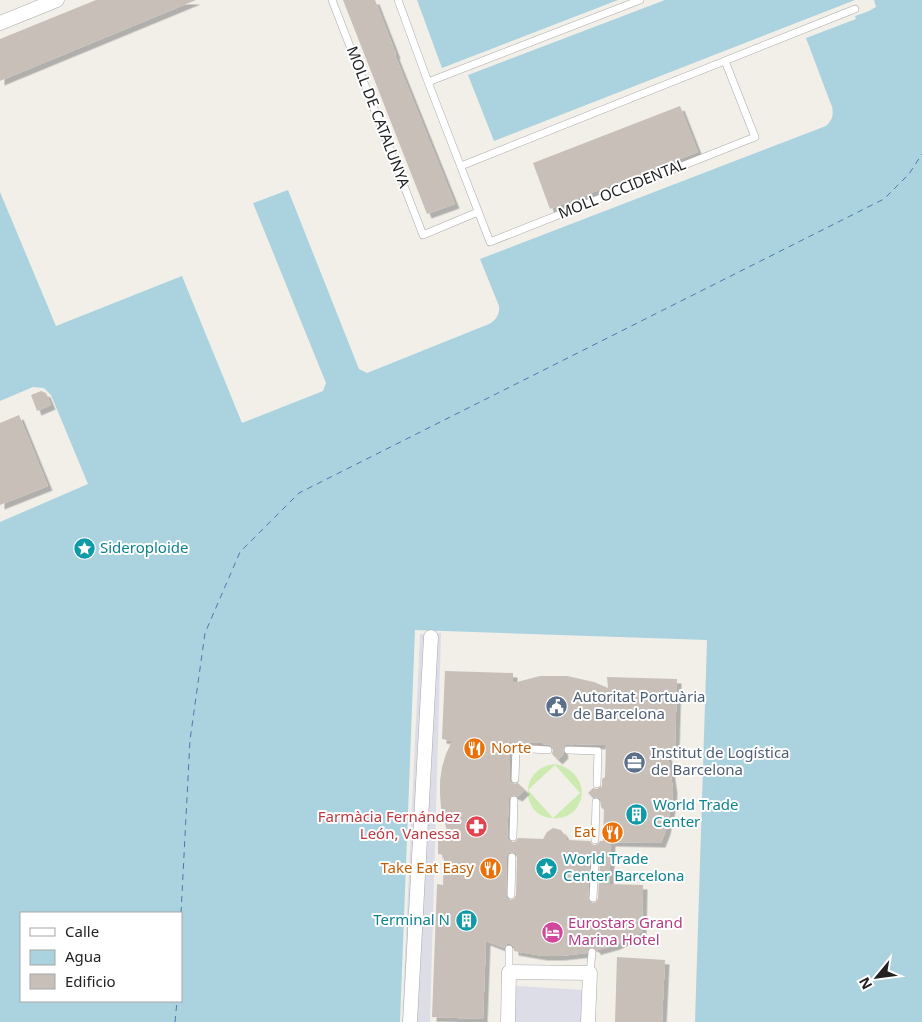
<svg xmlns="http://www.w3.org/2000/svg" width="922" height="1022" font-family="'Noto Sans',sans-serif">
<style>
.grass{fill:#cdebb0;fill-rule:evenodd}
.plaza{fill:#dddde8}
.water{fill:#aad3df;fill-rule:evenodd}
.lines{fill:none;stroke-linecap:round;stroke-linejoin:round}
.ferry{stroke:#4a7aab;stroke-width:1;stroke-dasharray:6 5;stroke-linecap:butt}
.building{fill:#c7bfb8;fill-rule:evenodd;filter:url(#shadow)}
.lane-casing{stroke:#a9a9a9;stroke-width:8}
.street-casing{stroke:#a9a9a9;stroke-width:15}
.lane{stroke:#fff;stroke-width:7}
.street{stroke:#fff;stroke-width:14}
.labels{text-anchor:middle;stroke-width:4;stroke-linejoin:round;paint-order:stroke}
.street-label{font-size:15px;fill:#222;stroke:#fff}
.culture-label{font-size:15px;fill:#0d838f;stroke:#fff;text-anchor:start}
.service-label{font-size:15px;fill:#4e5e75;stroke:#fff;text-anchor:start}
.food-label{font-size:15px;fill:#c56008;stroke:#fff;text-anchor:end}
.health-label{font-size:15px;fill:#be3a42;stroke:#fff;text-anchor:end}
.hotel-label{font-size:15px;fill:#b23c85;stroke:#fff;text-anchor:start}
</style>
<defs>
<filter id="shadow"><feDropShadow dx="4.5" dy="4.5" stdDeviation="0" flood-color="#0004"/></filter>
</defs>
<rect width="100%" height="100%" fill="#f2efe9"/>
<path class="grass" d="M555,764C577,768 591,791 575,810C570,815 564,818 558,818C521,822 516,768 555,764ZM555,765L580,793L553,818L528,790Z"/>
<path class="plaza" d="M441,633L430,1022H402L420,634Z
M516,986L583,990L581,1022H514Z"/>
<path class="water" d="M417,0H618L442,68Z
M665,0H855L494,141L468,75Z
M874,0H922V1022H695L707,640L415,630L400,1022H0V522L88,484L51,395L44,388L33,387L0,401V192L56,326L182,276L242,423L323,391L326,383L253,203L288,190L359,369L367,373L489,324C496,320 500,314 499,306L480,259L826,126C832,120 834,115 832,107L806,38L856,19L855,16L869,11L876,7ZM21,913H181V1001H21Z"/>
<g class="lines">
<path class="ferry" d="M181,913L190,740L205,633L240,552L299,493L884,199L909,174L922,154
M175,1022L177,1001"/>
</g>
<path class="building" d="M96,0H196L0,81V39Z
M343,0H375L396,54L395,55L455,204L427,214Z
M680,106L698,152L550,209L533,163Z
M41,391L46,393L51,405L37,411L31,395Z
M19,415L48,486L0,505V423Z
M445,671L513,673V683L540,676H567L594,682L608,688L607,677L677,679L675,748H665L669,762L673,789L672,803L666,830L661,843L611,842L609,884L643,885L642,932L616,945L598,950L597,951L595,948L592,947L588,949L587,953L560,956H543L525,953L514,951V947L511,944H507L504,948L486,941L483,1019L432,1017L437,884L443,885L444,855L438,854V835H448L441,808L440,794V781L442,767L446,754L452,741L442,739ZM510,742L542,743L543,744L550,745L553,750L552,754L558,760L564,754L563,749L566,745L575,744L606,745L605,777L602,779V786L597,789L593,788L588,793L593,798L597,797L600,799L601,807L604,810L603,841H600L598,844L594,845L592,844L590,841L567,840L564,834L561,830L553,828L547,832L543,839L518,838L516,841L513,842L509,840L507,838L509,798L514,795L518,797L525,790L518,783L514,784L510,781ZM513,852L516,854L517,857L516,895L514,899L510,900L507,898L506,895L507,857L509,853ZM596,855L599,857L600,860L598,898L596,902L592,903L589,901L588,898L590,860L592,856Z
M617,957L665,960L662,1022H615Z"/>
<g class="lines">
<defs>
<path id="lane" d="M332,0L423,235L478,212
M398,0L428,82L490,242L755,137L725,61
M428,82L640,0
M461,166L855,9
M568,750L598,751L597,784
M515,779L516,748L548,750
M513,837L514,800
M595,840L596,802
M511,895L512,857
M593,898L595,860
M509,972V949
M590,973L592,952"/>
<path id="street" d="M0,23L57,0
M410,1022L431,637
M508,1022L509,972L590,973L588,1022"/>
</defs>
<use href="#lane" class="lane-casing"/>
<use href="#street" class="street-casing"/>
<use href="#lane" class="lane"/>
<use href="#street" class="street"/>
</g>
<defs>
<symbol id="sight-disc" viewBox="-11 -11 22 22"><circle r="9.5" fill="#0f9aa8" stroke="#fff"/><path d="M0-6L1.8-2.2L6-1.7L2.9 1.2L3.7 5.4L0 3.3L-3.7 5.4L-2.9 1.2L-6-1.7L-1.8-2.2Z" fill="#fff"/></symbol>
<symbol id="civic-disc" viewBox="-11 -11 22 22"><circle r="9.5" fill="#5c6f8a" stroke="#fff"/><path d="M-.6-6.5H3V-4.5H.6V-3L4-1V1h2V6H-6V1h2V-1L-.6-3ZM-1.2 2.5V6h2.4V2.5Z" fill="#fff"/></symbol>
<symbol id="restaurant-disc" viewBox="-11 -11 22 22"><circle r="9.5" fill="#e8710a" stroke="#fff"/><path d="M-5-6h1v4h1v-4h1v4h1v-4h1v5L-1.5 .5V6h-2V.5L-5-1ZM5-6V6H3V1.5H1.5Q1.5-4 5-6Z" fill="#fff"/></symbol>
<symbol id="office-disc" viewBox="-11 -11 22 22"><circle r="9.5" fill="#5c6f8a" stroke="#fff"/><path d="M-6-3h4V-5.5h4V-3h4V5H-6ZM-1-4.5V-3h2v-1.5ZM-6 0V1H6V0Z" fill="#fff"/></symbol>
<symbol id="building-disc" viewBox="-11 -11 22 22"><circle r="9.5" fill="#0f9aa8" stroke="#fff"/><path d="M-4-6H4V6H1V3H-1V6H-4ZM-2.5-4.3h1.7v1.8h-1.7ZM.8-4.3h1.7v1.8H.8ZM-2.5-1h1.7V.8h-1.7ZM.8-1h1.7V.8H.8Z" fill="#fff"/></symbol>
<symbol id="pharmacy-disc" viewBox="-11 -11 22 22"><circle r="9.5" fill="#e0444e" stroke="#fff"/><path d="M-2-6h4v4h4v4h-4v4h-4v-4h-4v-4h4Z" fill="#fff"/></symbol>
<symbol id="hotel-disc" viewBox="-11 -11 22 22"><circle r="9.5" fill="#d1479c" stroke="#fff"/><path d="M-6-4.5h1.5V1H6V5H4.5V3h-9V5H-6ZM-4 0a1.8 1.8 0 1 1 3.6 0ZM.5 0V-2.5h3Q6-2.5 6 0Z" fill="#fff"/></symbol>
</defs>
<g fill-rule="evenodd">
<use href="#sight-disc" x="72" y="536" width="25" height="25"/>
<use href="#civic-disc" x="544" y="694" width="25" height="25"/>
<use href="#restaurant-disc" x="462" y="736" width="25" height="25"/>
<use href="#office-disc" x="622" y="750" width="25" height="25"/>
<use href="#building-disc" x="624" y="802" width="25" height="25"/>
<use href="#pharmacy-disc" x="464" y="814" width="25" height="25"/>
<use href="#restaurant-disc" x="600" y="820" width="25" height="25"/>
<use href="#restaurant-disc" x="478" y="856" width="25" height="25"/>
<use href="#sight-disc" x="534" y="856" width="25" height="25"/>
<use href="#building-disc" x="454" y="908" width="25" height="25"/>
<use href="#hotel-disc" x="540" y="920" width="25" height="25"/>
</g>
<g class="labels">
<g class="street-label">
<text transform="translate(378 117) rotate(69)" y="5">MOLL DE CATALUNYA</text>
<text transform="translate(622 189) rotate(-22)" y="5">MOLL OCCIDENTAL</text>
</g>
<g class="culture-label">
<text x="100" y="553">Sideroploide</text>
<text x="653" y="810">World Trade<tspan x="653" dy="17">Center</tspan></text>
<text x="563" y="864">World Trade<tspan x="563" dy="17">Center Barcelona</tspan></text>
<text x="450" y="925" text-anchor="end">Terminal N</text>
</g>
<g class="service-label">
<text x="573" y="702">Autoritat Portuària<tspan x="573" dy="17">de Barcelona</tspan></text>
<text x="651" y="758">Institut de Logística<tspan x="651" dy="17">de Barcelona</tspan></text>
</g>
<g class="food-label">
<text x="491" y="753" text-anchor="start">Norte</text>
<text x="596" y="837">Eat</text>
<text x="474" y="873">Take Eat Easy</text>
</g>
<g class="health-label">
<text x="460" y="822">Farmàcia Fernández<tspan x="460" dy="17">León, Vanessa</tspan></text>
</g>
<g class="hotel-label">
<text x="568" y="928">Eurostars Grand<tspan x="568" dy="17">Marina Hotel</tspan></text>
</g>
</g>
<rect x="20" y="912" width="162" height="90" fill="#ffffff" stroke="#a7a7a7"/>
<rect x="30" y="928" width="25" height="8" fill="#ffffff" stroke="#a7a7a7"/>
<text x="65" y="937" font-size="15" fill="#222222">Calle</text>
<rect x="30" y="950" width="25" height="15" fill="#aad3df" stroke="#a7a7a7"/>
<text x="65" y="962" font-size="15" fill="#222222">Agua</text>
<rect x="30" y="974" width="25" height="15" fill="#c7bfb8" stroke="#a7a7a7"/>
<text x="65" y="987" font-size="15" fill="#222222">Edificio</text>
<g transform="translate(877 977) rotate(241)" stroke="#ffffff" stroke-width="4" paint-order="stroke">
<path d="M0-4L9 19L0 12L-9 19Z" fill="#222222"/>
<text y="-8" font-size="14" font-weight="bold" text-anchor="middle" fill="#222222">N</text>
</g>
</svg>
